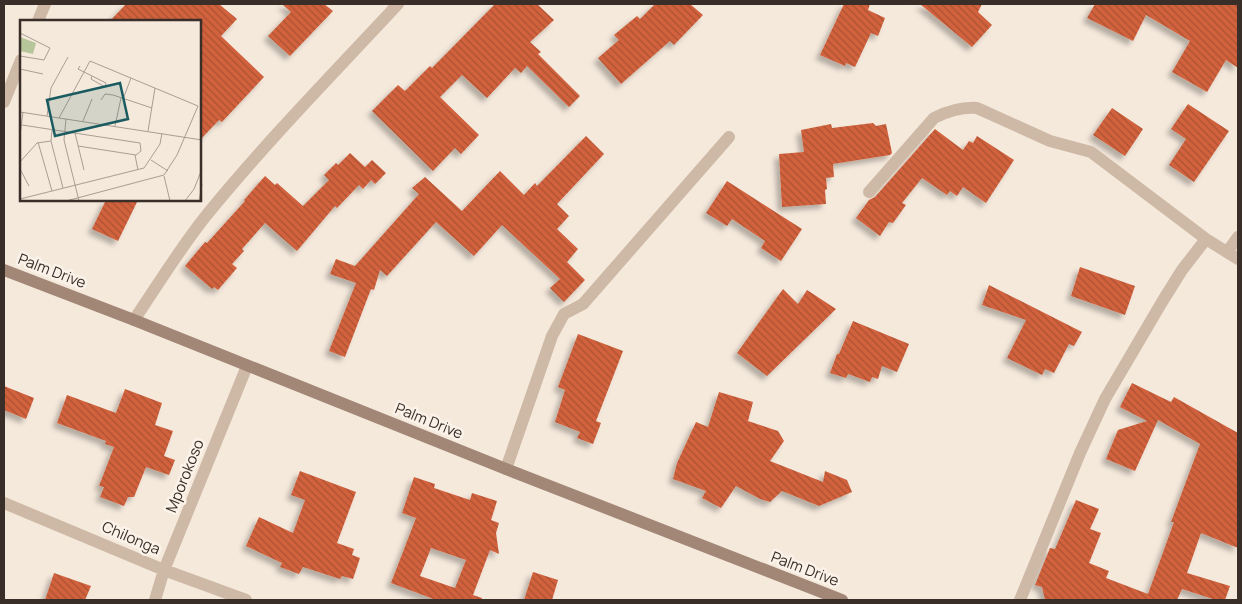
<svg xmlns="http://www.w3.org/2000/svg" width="1242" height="604" font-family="Manrope,sans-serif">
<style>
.building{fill:url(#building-back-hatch);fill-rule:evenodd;filter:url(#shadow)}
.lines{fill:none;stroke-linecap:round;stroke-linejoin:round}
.street{stroke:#ceb9a6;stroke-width:12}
.secondary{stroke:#a28777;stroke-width:12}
.labels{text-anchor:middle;stroke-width:5;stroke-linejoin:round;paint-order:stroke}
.street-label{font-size:15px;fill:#3a2e28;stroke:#fbf3e9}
.inset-road{fill:none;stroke:#aa9e94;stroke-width:1}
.view{fill:#195b60;fill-opacity:0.15;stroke:#195b60;stroke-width:2.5}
.inset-edge{fill:none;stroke:#3a2e28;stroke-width:2.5}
</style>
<defs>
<pattern id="building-back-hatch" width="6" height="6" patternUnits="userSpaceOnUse" patternTransform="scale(1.25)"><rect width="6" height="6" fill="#d2623d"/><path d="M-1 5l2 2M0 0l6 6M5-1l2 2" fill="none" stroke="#ab5133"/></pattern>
<filter id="shadow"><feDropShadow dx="-4.5" dy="4.5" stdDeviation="2.5" flood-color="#0004"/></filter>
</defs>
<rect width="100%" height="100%" fill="#f5e9dc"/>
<path class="building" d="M126,4H219L237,19L221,36L264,77L222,122L219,120L200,140V21H110Z
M282,4H324L333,11L290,56L268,36L291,12Z
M495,4H537L554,20L530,42L541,52L538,54L580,96L569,107L527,66L521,73L515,68L487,98L462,75L440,97L479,135L461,154L455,148L433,171L372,111L398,85L405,91L430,66L432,68Z
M655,4H690L703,15L674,45L670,41L621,84L598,58L619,40L614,35L637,16L640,19Z
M844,4H870L868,10L885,18L878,36L871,33L855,67L846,63L845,66L820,55Z
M920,4H982L978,12L992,25L972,47Z
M1095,4H1238V68L1226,60L1207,92L1172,72L1190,41L1146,15L1133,41L1087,18Z
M1188,104L1229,131L1194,182L1169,165L1186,139L1171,129Z
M1112,108L1143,129L1125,156L1093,135Z
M873,123L876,126L886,124L892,153L890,155L833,164L834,177L826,178L827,189L825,190L826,204L782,207L779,154L804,152L801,130L831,124L832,128Z
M935,129L963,150L969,141L973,143L977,136L1014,160L986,203L963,187L957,196L950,191L947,195L922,178L902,203L906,205L893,223L889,222L880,236L856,218L869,200L875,197Z
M586,136L604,154L557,204L569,216L557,229L578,249L567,262L585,280L564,302L550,288L560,279L502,225L474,256L436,222L387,276L380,270L374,290L371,289L345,357L329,351L356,283L330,274L336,259L355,266L419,194L412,188L425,177L462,211L500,171L524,195L535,183L537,186Z
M350,153L365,167L372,160L386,173L375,184L371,180L363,189L359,185L337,208L335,206L297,251L265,223L242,249L244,251L232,264L237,268L218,290L214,287L212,289L185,266L205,242L207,243L245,201L244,200L265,176L275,185L277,183L303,206L329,180L324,175L336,163L338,165Z
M727,181L802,229L781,261L761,248L765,241L732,219L727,226L706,213Z
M106,200H138L118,241L92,229Z
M1080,267L1135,286L1125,315L1071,296Z
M989,285L1082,332L1074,346L1069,344L1054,373L1045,369L1042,375L1007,358L1026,320L982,305Z
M783,289L798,304L807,290L836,309L767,376L737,353Z
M853,321L909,344L897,372L882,366L878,379L872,377L870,382L848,374L846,378L830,373L837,354H839Z
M578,334L623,351L596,421L601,423L593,444L577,438L580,432L555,422L565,390L558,387Z
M1132,383L1171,402L1174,397L1238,433V548L1201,533L1187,573L1230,586L1225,600H1216L1182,589L1177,600H1045L1042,587L1035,585L1050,548L1055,549L1076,500L1099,509L1090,529L1101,533L1089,563L1109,571L1106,578L1148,594L1174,522H1171L1200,444L1158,420L1135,471L1106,459L1118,430L1147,421L1120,407Z
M4,386L34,398L26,419L4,410Z
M125,389L162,403L155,425L173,431L164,456L175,460L169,475L146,467L134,497H128L124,506L100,497L104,487L99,486L114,447L105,444L106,441L57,423L67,395L116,413Z
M719,392L753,402L748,421L778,431L784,441L770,461L823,482L825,471L847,480L852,492L819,506L782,491L770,502L760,499L736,486L721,508L702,498L706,491L673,479L677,463L696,422L708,427Z
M300,471L356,492L337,543L354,549L352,555L360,558L353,579L342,576L340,579L303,567L299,574L280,567L282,563L246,546L259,517L293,533L305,500L291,495Z
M414,477L435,484L434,488L470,500L472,493L497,501L491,520L499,523L496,533L499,554L490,550L473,595L482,598V600H436L391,583L416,518L402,513ZM431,548L466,560L455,588L420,576Z
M533,572L558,580L552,600H524Z
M54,573L91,586L85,600H45Z"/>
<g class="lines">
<path class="street" d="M38,21L45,4
M4,102L21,60
M869,192L934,118C948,111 961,107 977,108L1050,141L1091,152L1206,239L1238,259
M1227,252L1238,237
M134,320C157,286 179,250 205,217C265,143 333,74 398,4
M506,469L552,336L564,314L583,304L729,137
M4,503L164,570L246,600
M155,600L164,570L247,366
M1020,600L1080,453L1105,399L1162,302L1182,270L1206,239"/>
<path class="secondary" d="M4,270L134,320L506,469L842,600"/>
</g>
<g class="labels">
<g class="street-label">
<text transform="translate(52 271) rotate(21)" y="5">Palm Drive</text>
<text transform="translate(429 421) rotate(22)" y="5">Palm Drive</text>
<text transform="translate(185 476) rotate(-68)" y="5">Mporokoso</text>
<text transform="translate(131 538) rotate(23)" y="5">Chilonga</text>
<text transform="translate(805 569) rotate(21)" y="5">Palm Drive</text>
</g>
</g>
<g transform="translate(20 20)">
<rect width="181" height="181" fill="#f5e9dc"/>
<path d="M0,17L16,23L13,34L0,31Z" fill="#b7c59a"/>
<path class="inset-road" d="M0,13L30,28L24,40L0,36M60,46L58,49L86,63M0,49L23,54M72,56L71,59L85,67L86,63M103,79L111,58M81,80L85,74L93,75L132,88M0,92L182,120M27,96L31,68L48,37M39,98L70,41L178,86L157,135L144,155L46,181M46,99L44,120L59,181M63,101L72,79M2,105L120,123L121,131L116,135L58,126M95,106L101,78M32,110L31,121L43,168M128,111L135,68M55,113L64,150M0,116L3,92M18,122L32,171M115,135L118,150M131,140L148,151M0,142L17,123L31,121M0,149L9,166M144,156L150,181M0,179L124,148L140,124L142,113M165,181L174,169L182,149M179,181L182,164"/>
<path class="view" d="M100,63L108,99L35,116L27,80Z"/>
<rect width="181" height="181" class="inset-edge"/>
</g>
<rect width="1242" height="604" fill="none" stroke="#3a2e28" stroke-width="10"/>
</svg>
